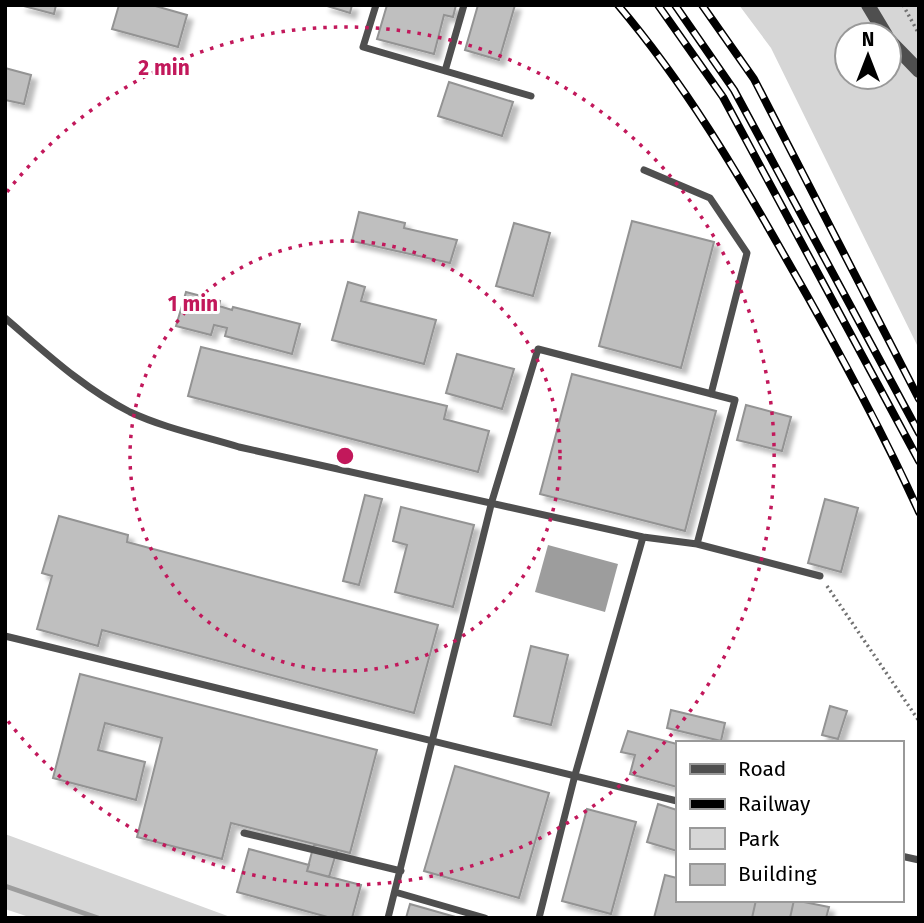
<svg xmlns="http://www.w3.org/2000/svg" width="924" height="923" font-family="'Fira Sans',sans-serif">
<style>
.green{fill:#d6d6d6;fill-rule:evenodd}
.water{fill:#9d9d9d}
.lines{fill:none;stroke-linecap:round;stroke-linejoin:round}
.stream{stroke:#9d9d9d;stroke-width:5}
.building{fill:#bfbfbf;stroke:#939393;stroke-width:2;filter:url(#shadow)}
.path{stroke:#717171;stroke-width:3.5;stroke-dasharray:2 3.5;stroke-linecap:butt}
.lane{stroke:#4f4f4f;stroke-width:7}
.street{stroke:#4f4f4f;stroke-width:14}
.rail-casing{stroke:#000;stroke-width:8}
.rail{stroke:#fff;stroke-width:5;stroke-dasharray:16;stroke-linecap:butt}
.ring{fill:none;stroke:#c2185b;stroke-width:3.5;stroke-dasharray:3.5 7}
.centre{fill:#c2185b;stroke:#fff;stroke-width:3.5}
.ring-label{font-size:21px;text-anchor:middle;font-weight:bold;fill:#c2185b;stroke:#fff;stroke-width:6;stroke-linejoin:round;paint-order:stroke}
</style>
<defs>
<filter id="shadow"><feDropShadow dx="5.5" dy="5.5" stdDeviation="2" flood-color="#0004"/></filter>
</defs>
<rect width="100%" height="100%" fill="#fff"/>
<path class="green" d="M739,5H919V349L771,48ZM847,35H889V77H847Z
M5,834L233,918H32L5,909Z"/>
<path class="water" d="M548,545L618,564L605,612L535,592Z"/>
<g class="lines">
<path class="stream" d="M5,886L98,918"/>
</g>
<path class="building" d="M20,5H56L54,14Z
M119,5H152L187,15L178,47L112,29Z
M324,5H352L350,13Z
M387,5H456L453,17L444,15L434,54L377,39Z
M478,5H515L499,60L465,50Z
M5,68L31,75L24,104L5,100Z
M449,82L513,102L502,136L438,116Z
M359,212L405,223L404,228L457,240L450,263L352,241Z
M632,221L714,242L681,368L599,346Z
M514,223L550,233L533,296L496,286Z
M348,282L365,287L361,301L436,320L424,364L332,340Z
M186,292L220,301L219,306L232,310L233,307L300,324L292,354L225,336L227,328L214,325L211,335L176,326Z
M201,347L447,406L444,419L489,431L478,472L188,396Z
M457,354L514,369L502,409L446,393Z
M572,374L716,411L685,531L540,494Z
M746,405L791,417L782,451L737,440Z
M365,495L382,499L359,585L343,581Z
M825,499L858,508L841,572L808,563Z
M401,507L474,525L453,607L395,592L407,545L393,541Z
M59,516L128,535L127,542L438,625L414,713L102,630L98,646L37,629L52,576L42,573Z
M531,646L568,655L551,725L514,716Z
M80,674L377,750L350,853L231,823L222,859L137,837L162,738L105,723L98,750L145,762L136,800L53,778Z
M830,706L847,711L838,739L822,735Z
M671,710L725,723L721,741L667,728Z
M628,731L677,744V787L630,774L635,755L621,752Z
M455,766L549,793L519,898L424,871Z
M658,804L677,810V851L647,842Z
M587,809L636,822L611,914L562,901Z
M314,844L337,850L329,877L307,871Z
M249,849L309,865L307,871L361,885L352,918H331L237,892Z
M665,875L677,878V900H756L752,918H654Z
M756,900H794L790,918H752Z
M794,900L829,907L826,918H790Z
M410,904L459,918H406Z"/>
<g class="lines">
<path class="path" d="M903,5L919,34
M827,586L919,721"/>
<path class="lane" d="M376,5L363,47L531,96
M445,71L464,5
M644,170L710,198L747,253L711,394
M5,318C45,352 83,388 130,412C164,428 203,436 239,447L643,537L697,544L820,576
M5,636L677,801
M244,833L401,871
M901,856L919,860
M395,892L485,918
M388,918L492,501L538,349L735,400L697,544
M539,918L575,775L643,537"/>
<path class="street" d="M868,5L886,35
M889,40L919,71"/>
<defs>
<path id="rail" d="M618,5C685,84 737,172 788,262C835,344 880,426 919,512
M658,5L723,97L919,461
M675,5L734,90L919,433
M702,5L754,79L919,399"/>
</defs>
<use href="#rail" class="rail-casing"/>
<use href="#rail" class="rail"/>
</g>
<g class="ring">
<circle cx="345" cy="456" r="215"/>
<path d="M7 192A429 429 0 1 1 7 720"/>
</g>
<circle cx="345" cy="456" r="10" class="centre"/>
<g class="ring-label">
<text x="164" y="75">2 min</text>
<text x="193" y="311">1 min</text>
</g>
<rect width="924" height="923" fill="none" stroke="#000000" stroke-width="14"/>
<rect x="676" y="741" width="228" height="161" fill="#ffffff" stroke="#999999" stroke-width="2"/>
<rect x="690" y="764" width="35" height="10" fill="#4f4f4f" stroke="#999999" stroke-width="2"/>
<text x="738" y="776" font-size="21" fill="#000000">Road</text>
<rect x="690" y="799" width="35" height="10" fill="#000000" stroke="#999999" stroke-width="2"/>
<text x="738" y="811" font-size="21" fill="#000000">Railway</text>
<rect x="690" y="828" width="35" height="21" fill="#d6d6d6" stroke="#999999" stroke-width="2"/>
<text x="738" y="846" font-size="21" fill="#000000">Park</text>
<rect x="690" y="864" width="35" height="21" fill="#bfbfbf" stroke="#999999" stroke-width="2"/>
<text x="738" y="881" font-size="21" fill="#000000">Building</text>
<g transform="translate(868 56)"><circle r="33" fill="#ffffff" stroke="#999999" stroke-width="2"/>
<path d="M0-5L12 26L0 18L-12 26Z" fill="#000000"/>
<text y="-10" font-size="19" font-weight="bold" text-anchor="middle" fill="#000000">N</text>
</g>
</svg>
